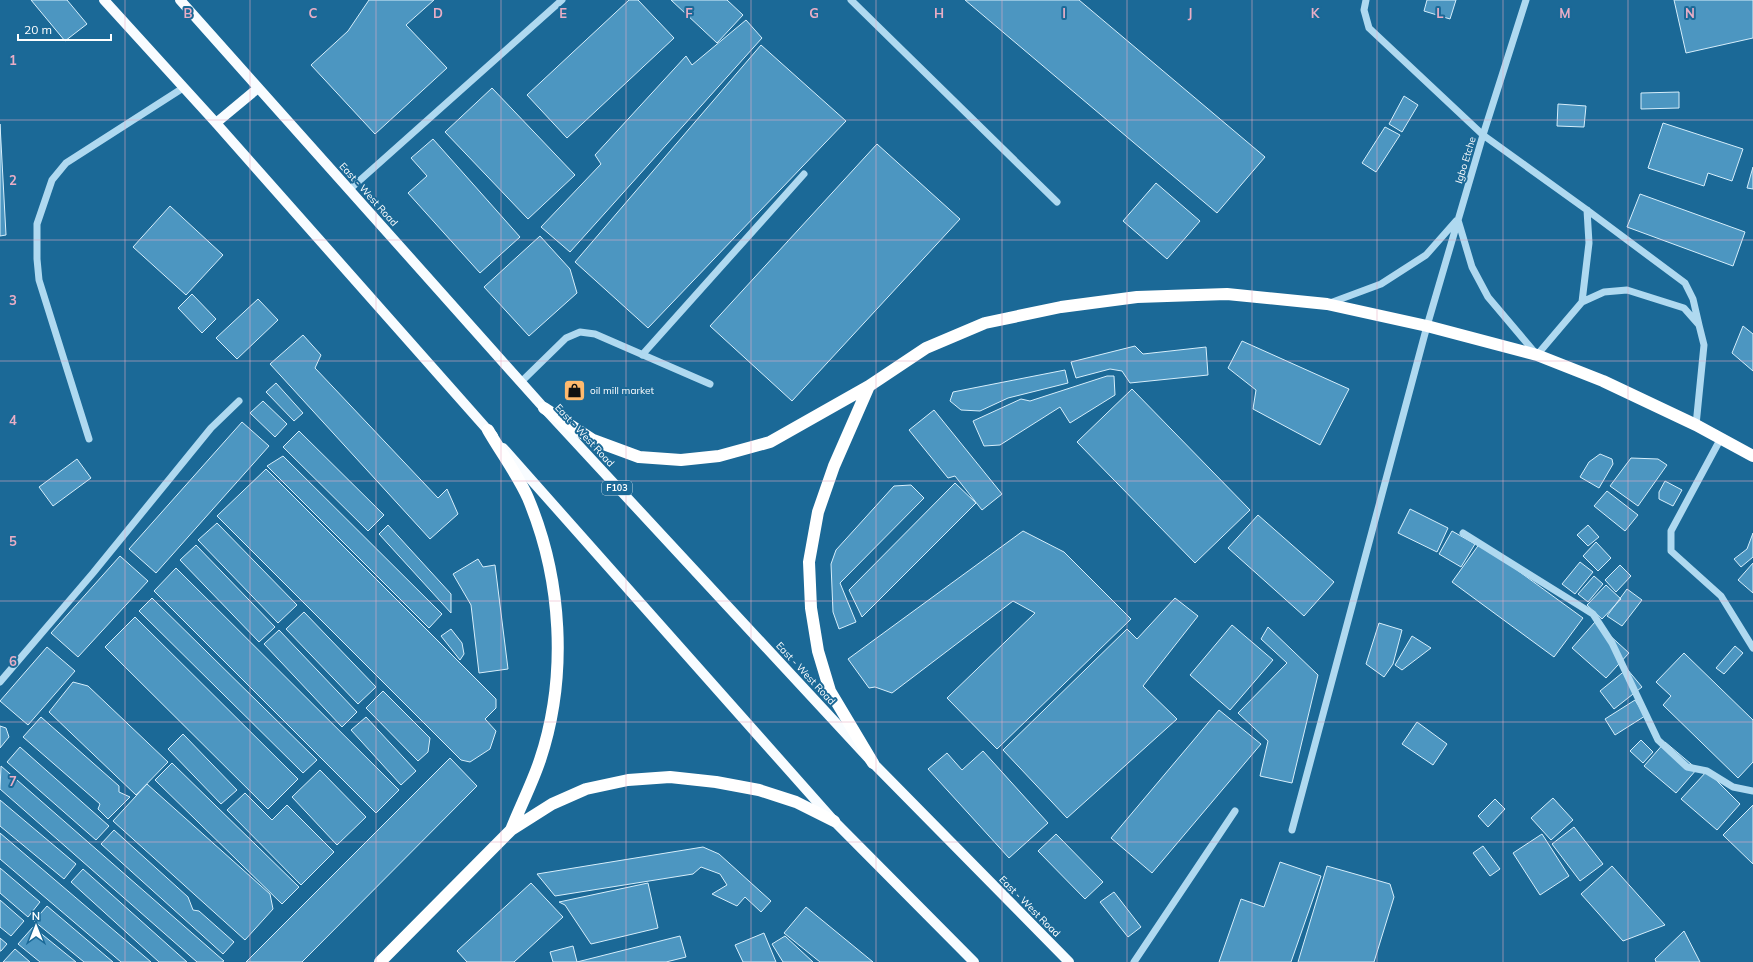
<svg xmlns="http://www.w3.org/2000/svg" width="1753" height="962" font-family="Mulish,sans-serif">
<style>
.building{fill:#4c96c1;stroke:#d6eefb}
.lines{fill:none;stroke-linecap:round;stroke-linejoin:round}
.minor{stroke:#afd9f0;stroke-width:7}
.major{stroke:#f8fcff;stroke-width:10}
.highway{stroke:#fff;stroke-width:12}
.grid{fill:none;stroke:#eaaec6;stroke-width:1;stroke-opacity:0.55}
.labels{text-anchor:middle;stroke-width:4;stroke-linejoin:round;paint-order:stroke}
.shield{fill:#1b6997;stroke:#bbd2e0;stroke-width:1}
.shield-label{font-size:9px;font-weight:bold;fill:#fff}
.street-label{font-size:10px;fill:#fff;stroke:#1b6997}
.poi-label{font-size:10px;fill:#fff;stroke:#1b6997;text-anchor:start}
.grid-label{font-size:13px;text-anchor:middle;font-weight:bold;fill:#eaaec6;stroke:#1b6997;stroke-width:4;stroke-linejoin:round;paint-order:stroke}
</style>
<rect width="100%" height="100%" fill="#1b6997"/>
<path class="building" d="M31,0H67L87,24L65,41Z
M369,0H434L406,25L447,68L375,134L311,65L348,31Z
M629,0H638L674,38L567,138L527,95Z
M671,0H727L743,15L717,43Z
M965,0H1079L1265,157L1217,213Z
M1427,0H1456L1450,19L1424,11Z
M1674,0H1753V38L1686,53Z
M746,20L762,38L570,252L541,227L601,164L595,155L686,56L692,65Z
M761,45L846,121L648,328L575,262Z
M492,88L575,175L528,219L445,132Z
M1679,92V108L1641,109V93Z
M1404,96L1418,105L1402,132L1389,124Z
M1558,104L1586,106L1584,127L1557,126Z
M1663,123L1743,149L1732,181L1708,173L1704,186L1648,168Z
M0,124L6,235L0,236Z
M1385,127L1400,135L1376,172L1362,163Z
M433,139L520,237L480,273L408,193L427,176L411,158Z
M877,144L960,219L792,401L710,326Z
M1753,167V189L1747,188Z
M1156,183L1200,221L1167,259L1123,221Z
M1640,194L1745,232L1733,266L1627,227Z
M170,206L223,255L186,295L133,247Z
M540,236L570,269L577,293L529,336L484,287Z
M192,294L216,319L202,333L178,308Z
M258,299L278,320L237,359L216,338Z
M1743,326L1753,334V371L1732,353Z
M303,335L321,355L315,368L438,498L447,489L458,514L430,539L270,364Z
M1242,341L1349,389L1320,445L1253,409L1256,390L1228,368Z
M1135,346L1143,354L1206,347L1208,375L1130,383L1122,371L1110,369L1076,378L1071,362Z
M1065,370L1068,383L1008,398L980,411L961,410L950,401L953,392Z
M1107,376H1114L1115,395L1070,423L1060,407L1000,445L984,446L973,421L1021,399L1030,401Z
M276,383L303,413L294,421L266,392Z
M1132,389L1250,510L1195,563L1077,442Z
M263,401L287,424L275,437L250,413Z
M934,410L1002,494L982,510L955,476L948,478L909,430Z
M242,422L269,446L156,573L129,549Z
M299,431L384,515L368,531L283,447Z
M1600,454L1612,459L1613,464L1599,488L1580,477L1589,462Z
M283,456L442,614L429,628L267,466Z
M1631,458L1658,459L1667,465L1638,506L1610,486Z
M77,459L91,478L53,506L39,487Z
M266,469L496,699V708L485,719L496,731L490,749L470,762L461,760L217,516Z
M1665,481L1682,490L1673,506L1659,499V492Z
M955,483L976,503L862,617L849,590Z
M911,485L924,498L840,583L856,622L839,629L833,612L831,564L836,550L894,486Z
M1607,491L1638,515L1625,531L1594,506Z
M1410,509L1448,528L1437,552L1398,533Z
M1258,515L1334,582L1304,616L1228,548Z
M217,523L297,605L278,623L198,540Z
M388,525L451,594V613L379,534Z
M1588,525L1599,537L1588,546L1577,535Z
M1023,531L1064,552L1131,619L997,749L947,698L1035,613L1013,601L892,693L875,687L869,688L848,659Z
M1452,531L1475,544L1461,567L1439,554Z
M1753,533V557L1741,567L1734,559L1747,549Z
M1596,542L1611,558L1598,571L1583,556Z
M1480,543L1583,618L1554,657L1452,582Z
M196,545L275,627L259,642L180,560Z
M120,556L148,581L78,657L51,633Z
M478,559L483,567L495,565L508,669L479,673L471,605L453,574Z
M1580,562L1593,572L1575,594L1562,584Z
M1753,563V593L1738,580Z
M1620,565L1631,576L1616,592L1605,580Z
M176,568L399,790L376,813L154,591Z
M1594,576L1603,584L1588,602L1578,594Z
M1606,585L1621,599L1602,619L1587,605Z
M1627,589L1642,600L1622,626L1607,616Z
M152,598L317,760L303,773L139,611Z
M1175,598L1198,616L1143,686L1177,719L1067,818L1003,750L1127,629L1137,639Z
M304,612L376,687L358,704L286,629Z
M135,617L298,779L268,809L105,647Z
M1595,622L1629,653L1606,678L1572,648Z
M1379,623L1402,630L1393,664L1384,677L1366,664Z
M1232,625L1273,660L1230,710L1190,675Z
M1268,627L1318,675L1292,783L1260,776L1268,741L1238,713L1287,663L1261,639Z
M451,629L462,643L464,654L460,660L441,636Z
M279,630L357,712L342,727L264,644Z
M1412,636L1431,648L1402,670L1395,665Z
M1735,646L1743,653L1724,674L1716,668Z
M47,647L75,671L28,725L0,701Z
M1684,653L1753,720V762L1738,778L1663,705L1671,696L1656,682Z
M1627,669L1642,687L1614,709L1600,691Z
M73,682L88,686L168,762L136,795L49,712Z
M383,691L430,738L428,752L418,761L366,708Z
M1635,700L1645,716L1615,735L1605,719Z
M1219,710L1261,744L1152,873L1111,838Z
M41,717L119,786V792L130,797L108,819L98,809L100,804L23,737Z
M366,717L416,771L401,785L351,730Z
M1417,722L1447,744L1433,765L1402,744Z
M0,726L6,728L9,737L0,748Z
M183,734L237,790L221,804L168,749Z
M1641,740L1653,752L1643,763L1630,751Z
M1665,742L1697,769L1676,793L1644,766Z
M20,747L109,826L96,840L7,762Z
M983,751L1048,823L1009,858L928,769L947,753L962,770Z
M450,758L477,786L302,962H246Z
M172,763L299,887L282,904L155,780Z
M1,766L224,961L222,962H197L0,789Z
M320,770L366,817L337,845L292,797Z
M1707,771L1740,804L1717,830L1681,799Z
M147,784L270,894L273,909L245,940L113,821Z
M245,793L272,820L287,805L334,852L301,885L227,810Z
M1553,798L1573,820L1551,840L1531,818Z
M1495,799L1505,809L1488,827L1478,816Z
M0,800L76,864L64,879L0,826Z
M1753,805V864L1723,835Z
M1574,827L1603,864L1580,881L1552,844Z
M114,830L188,897L193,910L199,911L234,942L223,954L101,844Z
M0,833L151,962H121L0,859Z
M1056,834L1103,882L1085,899L1038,851Z
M1542,834L1569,876L1540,895L1513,853Z
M1483,846L1500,869L1490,876L1473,853Z
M703,847L719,854L771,901L761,912L745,897L737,906L712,894L727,885L720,874L701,867L693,874L555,896L537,874Z
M1280,862L1321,876L1291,962H1219L1241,899L1264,907Z
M1327,866L1390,884L1394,897L1374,962H1298Z
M1612,866L1665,925L1623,941L1581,894Z
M0,868L40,902L28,917L0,893Z
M83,869L187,962H159L71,882Z
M531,883L563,917L514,962H467L457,951Z
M648,883L658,928L591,944L565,905L559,902Z
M1114,892L1141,927L1128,937L1100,902Z
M0,900L24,921L11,936L0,927Z
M47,906L113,962H84L34,921Z
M806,907L873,962H820L784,933Z
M33,927L76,962H40L18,944Z
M1684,931L1700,962H1656L1655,959Z
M764,933L776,962H743L735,945Z
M680,936L686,957L666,962H553L550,952L573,946L577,962Z
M785,936L813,962H783L772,944Z
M0,938L7,944L1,951H0Z
M15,949L30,962H3Z"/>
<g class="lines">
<path class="minor" d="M851,0L1057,202
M1366,0L1364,10L1369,28L1483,135L1587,210L1685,283L1693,299L1699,325
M349,190L562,0
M1458,220L1472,267L1488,297L1537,355L1582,302L1604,292L1627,290L1684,308L1699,325L1704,345L1696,425
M1582,302L1589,243L1587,210
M1330,303L1381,284L1426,255L1456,221
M642,355L804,174
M521,382L566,338L580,332L595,334L710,384
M1721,438L1671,531V551L1721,596L1753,648
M89,439L39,280L37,259V224L52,180L66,163L183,88
M1463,533L1593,614L1612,643L1658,740L1687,767L1707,771L1733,787L1753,791
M0,682L93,573L211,428L239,401
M1292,830L1427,326L1483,135L1526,0
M1134,962L1235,811"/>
<path class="major" d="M104,0L216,123L493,436
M180,0L544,408L873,763L1069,962
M216,123L258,88
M503,448L834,821L974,962"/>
<path class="highway" d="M869,386L834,466L818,512L809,562L811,608L818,651L830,691L873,763
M544,408L593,440L639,457L681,460L719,456L770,442L869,386L926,348L985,323L1061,307L1137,297L1227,294L1327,304L1427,326L1537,355L1603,381L1696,425L1753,456
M488,430C500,451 519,477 528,498C562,579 568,676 540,760C532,784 520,807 511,830
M380,962L511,830L552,804L586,789L628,780L670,777L716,782L759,790L796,802L834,821"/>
</g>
<path class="grid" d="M125,0V962M250,0V962M376,0V962M501,0V962M626,0V962M751,0V962M876,0V962M1002,0V962M1127,0V962M1252,0V962M1377,0V962M1503,0V962M1628,0V962M0,120H1753M0,240H1753M0,361H1753M0,481H1753M0,601H1753M0,722H1753M0,842H1753"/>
<defs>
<symbol id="shop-square" viewBox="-11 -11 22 22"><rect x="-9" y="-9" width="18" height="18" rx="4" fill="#ffba6e" stroke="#1b6997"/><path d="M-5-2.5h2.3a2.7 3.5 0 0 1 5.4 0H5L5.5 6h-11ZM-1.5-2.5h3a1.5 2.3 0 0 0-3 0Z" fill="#111"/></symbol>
</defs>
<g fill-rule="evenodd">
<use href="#shop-square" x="562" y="378" width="25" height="25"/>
</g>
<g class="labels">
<rect class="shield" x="602" y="481" width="30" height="14" rx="3"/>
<g class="shield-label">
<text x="617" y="491">F103</text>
</g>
<g class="street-label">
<text transform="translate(1465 160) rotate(-73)" y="4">Igbo Etche</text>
<text transform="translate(369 194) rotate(48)" y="4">East - West Road</text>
<text transform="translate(585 435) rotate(47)" y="4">East - West Road</text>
<text transform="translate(806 673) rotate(47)" y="4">East - West Road</text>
<text transform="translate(1030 906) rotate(45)" y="4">East - West Road</text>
</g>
<g class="poi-label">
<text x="590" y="394">oil mill market</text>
</g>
</g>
<g class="grid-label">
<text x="188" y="18">B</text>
<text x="313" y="18">C</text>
<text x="438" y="18">D</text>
<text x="563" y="18">E</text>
<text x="689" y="18">F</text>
<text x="814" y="18">G</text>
<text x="939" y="18">H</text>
<text x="1064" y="18">I</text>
<text x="1190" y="18">J</text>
<text x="1315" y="18">K</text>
<text x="1440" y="18">L</text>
<text x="1565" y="18">M</text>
<text x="1690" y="18">N</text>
<text x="13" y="65">1</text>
<text x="13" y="185">2</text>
<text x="13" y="305">3</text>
<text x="13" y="425">4</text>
<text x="13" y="546">5</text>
<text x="13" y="666">6</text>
<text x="13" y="786">7</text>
</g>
<g transform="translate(36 926)" stroke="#1b6997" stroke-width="3" paint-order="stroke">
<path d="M0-3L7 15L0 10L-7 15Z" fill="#ffffff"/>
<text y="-6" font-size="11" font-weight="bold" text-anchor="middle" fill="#ffffff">N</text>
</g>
<path d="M18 34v6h93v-6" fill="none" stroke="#ffffff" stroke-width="2"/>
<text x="24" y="34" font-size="12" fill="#ffffff" stroke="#1b6997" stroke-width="3" paint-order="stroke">20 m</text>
</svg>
